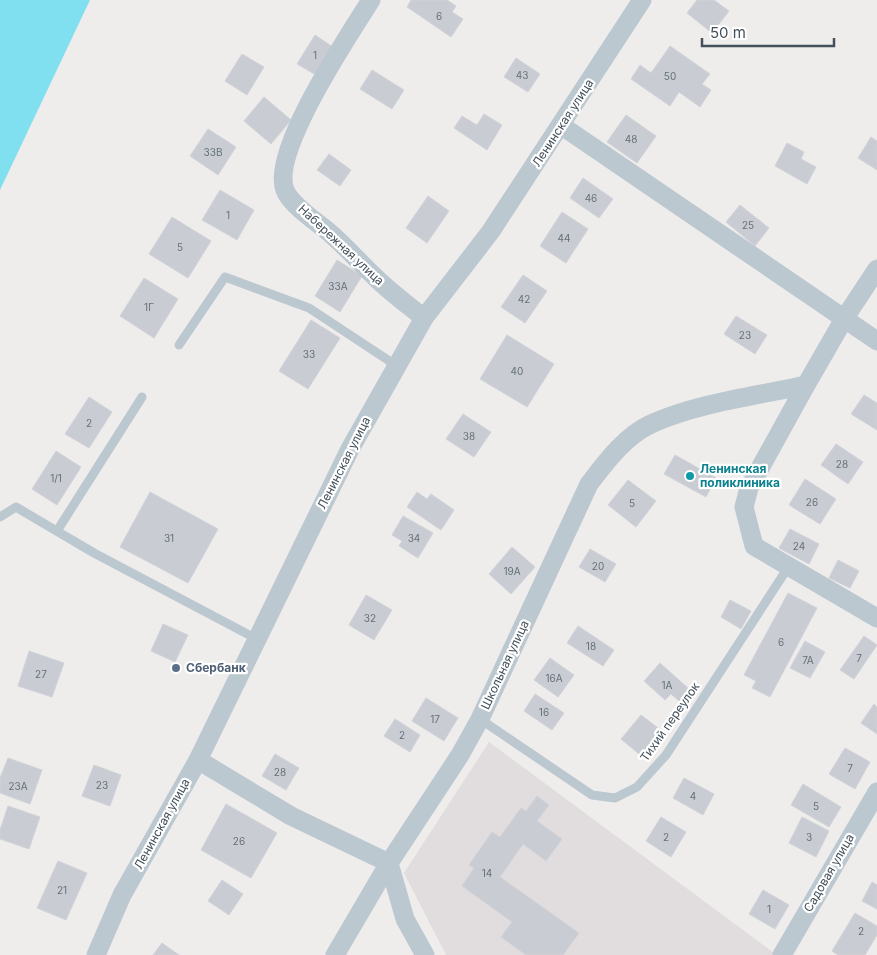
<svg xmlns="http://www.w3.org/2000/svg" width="877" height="955" font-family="Inter,sans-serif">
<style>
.education{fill:#e1ddde}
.water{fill:#81e0f0}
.building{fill:#c9ccd2;stroke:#d0d3d9}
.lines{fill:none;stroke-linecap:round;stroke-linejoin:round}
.lane{stroke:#bcc8d0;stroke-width:9}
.street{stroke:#bcc8d0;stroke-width:19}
.culture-dot{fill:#0f9aa8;stroke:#fff;stroke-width:2}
.service-dot{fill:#5c6f8a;stroke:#fff;stroke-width:2}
.labels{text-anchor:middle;stroke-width:4.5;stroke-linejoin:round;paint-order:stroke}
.number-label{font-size:10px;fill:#657079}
.street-label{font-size:12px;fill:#44515b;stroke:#fff}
.culture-label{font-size:12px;font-weight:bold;fill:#0d838f;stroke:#fff;text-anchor:start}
.service-label{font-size:12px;font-weight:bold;fill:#4e5e75;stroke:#fff;text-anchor:start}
</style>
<rect width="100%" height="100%" fill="#efecec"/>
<path class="education" d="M489,742L774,953L773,955H446L404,873Z"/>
<path class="water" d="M0,0H90L0,190Z"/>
<path class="building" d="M411,0H447L456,6L452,12L463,19L451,37L407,7Z
M697,0H714L729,11L712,33L687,13Z
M315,35L333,47L316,75L297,64Z
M670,46L710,74L702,84L711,90L700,107L679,92L670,106L631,79L640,65L651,73Z
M242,54L264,67L247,95L225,81Z
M516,58L540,74L528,92L504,77Z
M372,70L404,90L392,109L360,89Z
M264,97L291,120L271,144L244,121Z
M484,114L502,125L487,150L454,128L462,116L477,125Z
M626,115L656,136L637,163L607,142Z
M208,129L236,147L218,175L190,156Z
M871,137L877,141V170L858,158Z
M787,143L804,152L801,159L816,167L807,184L775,166Z
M329,154L351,170L340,186L317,170Z
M583,178L613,199L599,218L570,198Z
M220,190L254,210L237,240L202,220Z
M428,196L449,211L427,243L406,228Z
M740,205L769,228L755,246L726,222Z
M562,212L588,229L566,263L540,246Z
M172,217L211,241L188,278L149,254Z
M337,260L362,276L340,312L315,296Z
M523,275L547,291L525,323L501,307Z
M144,278L178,299L154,338L120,316Z
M736,316L767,335L755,354L724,334Z
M311,320L340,338L308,389L279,371Z
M507,335L554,364L527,407L480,379Z
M864,395L877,403V430L851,414Z
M89,397L112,412L89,448L65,434Z
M463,414L491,432L474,457L446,439Z
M836,444L863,462L848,484L821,465Z
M56,451L81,467L57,505L32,489Z
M675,455L716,478L706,497L664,474Z
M805,479L836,499L820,524L789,505Z
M628,480L656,501L636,527L608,505Z
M150,492L218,529L188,583L120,547Z
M417,492L427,499L431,494L454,510L441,530L407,507Z
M403,516L433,533L418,558L399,546L402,541L392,535Z
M790,529L819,544L809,564L779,548Z
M512,547L535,567L511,594L489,574Z
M590,549L616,564L605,582L579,567Z
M838,560L859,571L850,588L829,578Z
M788,593L817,608L770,697L752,688L756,681L744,675Z
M366,595L392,610L374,640L349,625Z
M730,600L751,611L741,629L721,617Z
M163,624L188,635L175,662L151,651Z
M578,626L614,650L603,666L567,643Z
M864,636L877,645L854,679L840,670Z
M805,641L825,652L810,678L790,668Z
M29,651L64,663L52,697L18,686Z
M550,658L574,675L558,697L534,680Z
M660,663L689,689L679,701L671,694L665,700L644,681Z
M535,694L564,713L552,730L524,711Z
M426,698L458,718L444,741L412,721Z
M874,704L877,707V734L861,723Z
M641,715L666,734L645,759L621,739Z
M395,719L420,735L410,752L384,736Z
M845,748L870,762L855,789L829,774Z
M275,754L299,768L286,790L262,776Z
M8,758L42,770L30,804L0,793V778Z
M94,765L121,775L110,806L82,796Z
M684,778L714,794L703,815L673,798Z
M803,784L841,807L829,827L791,805Z
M537,796L549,805L537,821L562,839L546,861L523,844L500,877L579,933L563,955H526L501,937L512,922L462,886L474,868L469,865L492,832L500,837L521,808L526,811Z
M226,804L277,833L251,878L201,850Z
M8,806L40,817L29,849L0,839V830Z
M661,817L686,832L671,857L646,841Z
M802,817L829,831L816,857L789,843Z
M58,861L87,873L66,920L37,908Z
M222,880L243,894L229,915L208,901Z
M872,882L877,885V909L862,901Z
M763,890L789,905L775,929L749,914Z
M855,913L877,926V935L865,955H838L832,951Z
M162,943L179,955H153Z"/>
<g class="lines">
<path class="lane" d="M179,345L225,277L309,308L397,366
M0,517L16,507L94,553L257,639
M57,531L142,397
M480,719L592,795L615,798L637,787L666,755L789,566"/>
<path class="street" d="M371,0C349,35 270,152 285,190C291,206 319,223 331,234C347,248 360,263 375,277C390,292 408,305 424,318
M562,126L877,341
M806,385L749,488L744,507L754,546L877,618
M198,760L291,816L389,863L460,755L480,719L589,484C606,462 625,436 651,424C697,403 756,396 806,385L844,319L877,269
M389,863L405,919L425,955
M96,955L122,895L198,760L350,449L424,318L491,231L642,0
M335,955L389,863
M782,955L877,792"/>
</g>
<circle class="culture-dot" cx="690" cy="476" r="5"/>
<circle class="service-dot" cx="176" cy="668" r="5"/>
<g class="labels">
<g class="number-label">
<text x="439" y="20">6</text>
<text x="315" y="59">1</text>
<text x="522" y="79">43</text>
<text x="670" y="80">50</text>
<text x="631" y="143">48</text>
<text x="213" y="156">33В</text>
<text x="591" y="202">46</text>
<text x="228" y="219">1</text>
<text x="748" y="229">25</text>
<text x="564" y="242">44</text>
<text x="180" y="251">5</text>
<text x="338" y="290">33А</text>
<text x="524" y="303">42</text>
<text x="149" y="311">1Г</text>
<text x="745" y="339">23</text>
<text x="309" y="358">33</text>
<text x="517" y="375">40</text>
<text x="89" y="427">2</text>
<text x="469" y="440">38</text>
<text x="842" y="468">28</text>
<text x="56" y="482">1/1</text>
<text x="812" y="506">26</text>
<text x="632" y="507">5</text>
<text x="169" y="542">31</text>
<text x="414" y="542">34</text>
<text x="799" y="550">24</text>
<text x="598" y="570">20</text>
<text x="512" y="575">19А</text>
<text x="370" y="622">32</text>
<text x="781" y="646">6</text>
<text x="591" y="650">18</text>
<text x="859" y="662">7</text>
<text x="808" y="664">7А</text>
<text x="41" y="678">27</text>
<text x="554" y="682">16А</text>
<text x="667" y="689">1А</text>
<text x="544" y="716">16</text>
<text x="435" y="723">17</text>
<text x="402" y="739">2</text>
<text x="850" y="772">7</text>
<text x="280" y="776">28</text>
<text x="102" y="789">23</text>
<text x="18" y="790">23А</text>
<text x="693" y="800">4</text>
<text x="816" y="810">5</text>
<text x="666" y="841">2</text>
<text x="809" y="841">3</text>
<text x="239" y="845">26</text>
<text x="487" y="877">14</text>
<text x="62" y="894">21</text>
<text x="769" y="913">1</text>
<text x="861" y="935">2</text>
</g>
<g class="street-label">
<text transform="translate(563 123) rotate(-57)" y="4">Ленинская улица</text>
<text transform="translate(341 245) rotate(43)" y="4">Набережная улица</text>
<text transform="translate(344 463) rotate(-63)" y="4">Ленинская улица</text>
<text transform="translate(505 665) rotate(-65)" y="4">Школьная улица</text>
<text transform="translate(670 722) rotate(-55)" y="4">Тихий переулок</text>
<text transform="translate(162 824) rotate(-61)" y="4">Ленинская улица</text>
<text transform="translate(829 873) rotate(-60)" y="4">Садовая улица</text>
</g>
<g class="culture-label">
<text x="700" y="473">Ленинская<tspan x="700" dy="14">поликлиника</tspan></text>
</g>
<g class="service-label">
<text x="186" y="672">Сбербанк</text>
</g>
</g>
<path d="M702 38v8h132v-8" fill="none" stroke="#44515b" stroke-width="2.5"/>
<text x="710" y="38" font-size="15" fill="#44515b" stroke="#ffffff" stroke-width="4" paint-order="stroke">50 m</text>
</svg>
